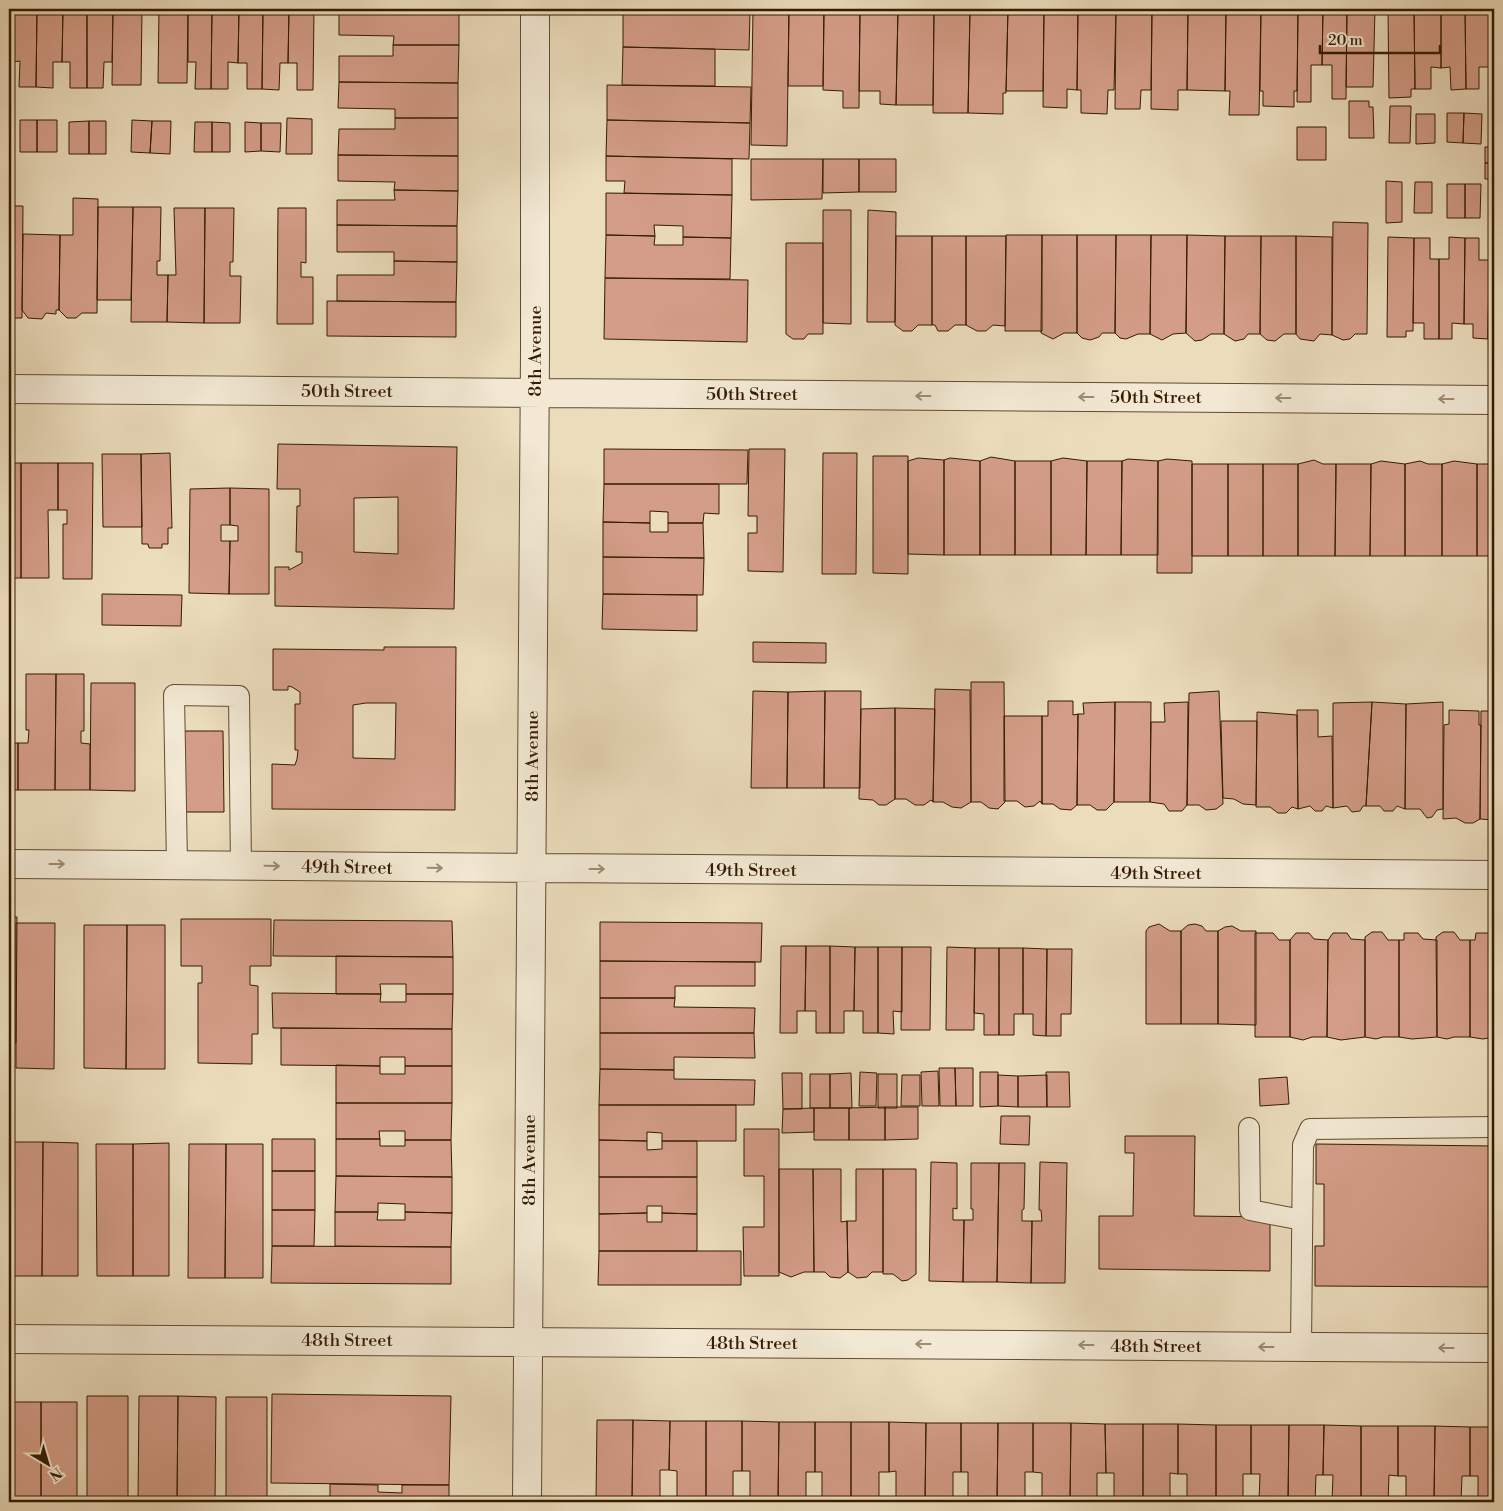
<svg xmlns="http://www.w3.org/2000/svg" width="1503" height="1511" font-family="'Libre Bodoni',serif">
<style>
.building{fill:#d49d88;stroke:#341b01;fill-rule:evenodd}
.lines{fill:none;stroke-linecap:round;stroke-linejoin:round}
.service-casing{stroke:#624b30;stroke-width:22}
.minor-casing{stroke:#624b30;stroke-width:30}
.service{stroke:#f2e8d3;stroke-width:20}
.minor{stroke:#f2e8d3;stroke-width:28}
.oneway{stroke:#9c8c74}
.labels{text-anchor:middle;stroke-width:5;stroke-linejoin:round;paint-order:stroke}
.street-label{font-size:18px;fill:#341b01;stroke:#f2e8d3}
</style>
<rect width="100%" height="100%" fill="#ebdcbc"/>
<filter id="stains"><feTurbulence type="fractalNoise" baseFrequency=".004" numOctaves="4"/><feColorMatrix values="0 0 0 0 .2 0 0 0 0 .09 0 0 0 0 .02 0 0 0 .5 -.17"/></filter>
<radialGradient id="worn" r=".72"><stop offset=".6" stop-color="#630" stop-opacity="0"/><stop offset="1" stop-color="#630" stop-opacity=".3"/></radialGradient>
<path class="building" d="M9,9H12V62H9Z
M12,9H37L36,87H19L20,61L12,62Z
M37,9H63L62,62H53V88L36,87Z
M63,9H87V88H70V62H62Z
M87,9H113L112,62H104L103,88H87Z
M113,9H142L141,85H112Z
M159,9H188L187,83H158Z
M188,9H212L211,89H195L196,62H188Z
M212,9H239L238,63L228,62V89H211Z
M239,9H263L262,89H247V63H238Z
M263,9H289L288,63H280L279,90L262,89Z
M289,9H314L313,90H297V63H288Z
M330,9H459V11Z
M610,9H750V13L610,11Z
M753,9H789L787,146L751,145Z
M789,9H824L823,86H788Z
M824,9H860L859,108H843V91L823,90Z
M860,9H898L896,105L880,104V91H859Z
M898,9H934L933,105H896Z
M934,9H970L968,113H933Z
M970,9H1008L1006,93H1003V114L968,113Z
M1008,9H1044L1043,91H1006Z
M1044,9H1078L1077,90L1067,89V108L1043,107Z
M1078,9H1116L1114,90H1108L1107,114L1081,113V90H1077Z
M1116,9H1152L1151,90H1141L1140,109H1115Z
M1152,9H1188L1187,90H1178V110L1151,109Z
M1188,9H1226L1225,91L1187,90Z
M1226,9H1261L1259,115H1229L1230,91H1225Z
M1261,9H1298L1297,91H1294V107L1263,106V91H1260Z
M1298,9H1323L1322,65H1311V102H1297Z
M1323,9H1347L1346,99H1332V65H1322Z
M1347,9H1375L1373,87H1346Z
M1388,9H1414L1415,89H1411V97L1389,98Z
M1414,9H1441V68L1431,67V89H1415Z
M1441,9H1465L1466,89L1451,90L1450,67L1441,68Z
M1465,9H1491L1492,67H1479V89H1466Z
M1491,9H1494V67H1492Z
M339,10L459,11V45H393L394,36L339,35Z
M623,11L750,13L749,50L623,47Z
M393,45H459L458,83L339,82V56H393Z
M623,47L715,49V86L622,85Z
M339,82L458,83V118H395V109L338,108Z
M607,85L751,87L750,123L607,120Z
M1349,101H1369V107H1373L1374,138H1349Z
M1390,106H1411L1410,143H1389Z
M1447,113H1464L1463,143L1447,142Z
M1464,113L1482,114L1481,144L1463,143Z
M1416,114H1435V143L1416,144Z
M287,118L312,119V154H286Z
M395,118H458V156L338,155L339,129H395Z
M20,120H37V152H20Z
M37,120H57V152H37Z
M132,120L152,121L150,153L131,152Z
M607,120L750,123L749,159L606,156Z
M89,121H106V154H89Z
M89,121V154H69V122Z
M152,121H171L170,154L150,153Z
M195,122H212V152H194Z
M212,122L230,123V152H212Z
M245,122L261,123V151L245,152Z
M261,123H281L280,152L261,151Z
M1297,127H1326V160H1297Z
M1485,147H1494V163H1485Z
M338,155L458,156V191L394,190L395,182L338,181Z
M606,156L732,159V195L624,193L625,181H606Z
M751,159H823L822,199L751,200Z
M823,159H859V192L823,193Z
M859,159H896V192H859Z
M1485,163H1494V179H1485Z
M1386,181L1402,182V222L1386,223Z
M1415,182H1432V213H1414Z
M1447,184H1465V218H1447Z
M1465,184H1481L1480,218H1465Z
M394,190L458,191L457,226L337,225V200H395Z
M606,193L732,195L731,238L683,237V226L654,225L655,236L606,235Z
M73,198L98,199L97,313H82L76,318H67L59,310L60,235H73Z
M9,206H23L22,318H9Z
M98,207H133L131,300H97Z
M133,207H161L160,261H157V275H168L167,322H131Z
M174,208H205L204,323L167,322L168,275H176Z
M205,208H234L233,262H230V276H241L240,323H204Z
M278,208H306V263L301,262V277H313V324H277Z
M823,210H851V324L823,323Z
M868,210L896,212L895,322H867Z
M1333,222L1368,223L1367,334H1355L1350,339L1343,340L1332,335Z
M337,225L457,226V262L394,261V252H337Z
M23,234L60,235L59,310H56V314L46,313L42,319L28,318L22,310Z
M606,235L655,236L654,245H683V237L731,238L730,279L605,278Z
M1006,235H1042V331H1005Z
M1042,235H1077V333H1064L1053,339L1041,333Z
M1077,235H1116L1115,333H1102L1099,337L1090,340L1082,338L1077,333Z
M1116,235H1151L1150,334H1138L1126,339L1120,338L1115,333Z
M1151,235H1187L1186,333L1173,334L1162,340L1150,334Z
M1187,235L1225,236L1224,334H1211L1202,340L1195,341L1186,333Z
M896,236H932V325H918L912,331H903L895,325Z
M932,236H966V325H955L948,331H938L935,325H932Z
M966,236H1006L1005,326L993,325L986,331H977L966,325Z
M1225,236H1261L1260,334H1248L1244,339L1235,341L1224,334Z
M1261,236H1296V334H1284L1275,341L1267,340L1260,334Z
M1296,236L1332,237V335L1320,334L1314,341L1300,339L1296,334Z
M1388,237L1414,238L1413,331H1406V337H1387Z
M1449,237L1465,238L1464,324L1452,323V339H1439V259H1449Z
M1414,238H1430V259H1439V339H1424V323H1413Z
M1465,238H1479V260H1489L1488,339L1473,338V324H1464Z
M786,243H823V334H808L804,339H793L786,334Z
M1489,260H1494V339H1488Z
M394,261L457,262L456,302L337,301V275H394Z
M605,278L748,280L747,342L604,339Z
M327,301L456,302V337L327,336Z
M278,444L457,447L454,609L275,606V567H289V570L302,563V552H296L297,506H300V489H277ZM398,497V554L354,552V498Z
M604,449L748,450L747,484H604Z
M749,449H785L783,572L748,571V533H757V516H748Z
M170,453L172,528H168V544H162V548H149L148,544H142L141,454Z
M823,453H857L856,574H822Z
M102,454H141L142,527H103Z
M873,456H908V574L873,573Z
M991,457L1015,461V555H980V461Z
M918,458L944,460V555L908,554V461Z
M950,458L980,461V555H944V460Z
M1063,458L1087,461L1086,555H1051V461Z
M1128,459L1158,461V555H1121L1122,461Z
M1167,459L1192,461V573H1157L1158,461Z
M1314,460L1323,464H1336L1335,556H1298V464Z
M1015,461H1051V555H1015Z
M1087,461H1122L1121,555H1086Z
M1381,461L1405,464V556H1370L1371,464Z
M1420,461L1428,464H1442V556H1405V464Z
M1454,461L1477,464V556H1442V464Z
M1494,462V556H1477V464H1491Z
M9,463H21V578H9Z
M21,463H58V510H48L49,578H21Z
M58,463H93L92,579H63V524H67V510H58Z
M1192,464H1228V556H1192Z
M1228,464H1263V556H1228Z
M1263,464H1298V556H1263Z
M1336,464H1371L1370,556H1335Z
M604,484H719V514L704,513L703,523H668V512L650,511V523L603,522Z
M230,488L269,489V594H229L230,541H238V526L230,525Z
M230,488V525H221V541H230L229,594L189,593L190,489Z
M603,522L650,523V532H668V523H703L704,558L603,557Z
M603,557L704,558L703,595L603,594Z
M102,594L182,595L181,626L102,625Z
M603,594L697,595V631L602,629Z
M753,642L826,643V663L753,662Z
M384,647H456L455,810L272,809V764L295,765L297,759L298,750H295V704H300V692L292,687L288,686V690H273V649L384,650ZM366,703H396L395,759L353,758V705Z
M9,674H13L12,730H9Z
M26,674H56L55,790H18V743H28L29,730H26Z
M56,674H84V731H81V743L90,744V790H55Z
M971,682H1004L1005,802L998,809L989,808L981,802H971Z
M91,683H135V791L90,790Z
M935,689L970,690L971,802L961,808L952,807L943,802H933Z
M753,691L788,692L787,788H751Z
M825,691H861L860,788H824Z
M825,691L824,788H787L788,692Z
M1219,691L1223,804L1216,809L1206,810L1199,805H1187L1189,693Z
M1048,701H1073V715L1078,714L1077,805L1071,810L1060,809L1053,804H1042V716H1048Z
M1115,702H1151L1150,802H1114Z
M1115,702L1114,802L1106,810H1097L1090,805H1077L1078,714H1084L1083,703Z
M1188,702L1187,805L1182,811H1169L1164,804L1150,802L1151,722H1165L1164,703Z
M1372,702L1406,704L1405,809L1397,806L1393,811H1384L1380,806H1366Z
M1372,702L1366,806H1363L1360,811L1352,812L1347,806L1333,808V703Z
M1443,702V809L1437,810L1432,817L1427,818L1420,809H1405L1406,704Z
M895,708L935,709L933,802L931,800L924,805H915L906,799H895Z
M895,708V799L886,805H879L873,800L859,799L861,709Z
M1297,710H1318V737L1332,736L1333,808L1326,806L1322,811H1315L1310,806L1298,809Z
M1449,710L1479,711V725H1481L1480,819L1473,823H1465L1456,818L1443,819L1444,725L1449,724Z
M1481,711H1494V820L1480,819Z
M1257,712L1297,715L1298,809L1292,807L1286,813H1278L1270,807H1256Z
M1004,716H1042V804L1040,801L1034,806L1025,807L1017,801H1004Z
M1221,721H1257L1256,805L1243,804L1234,799L1223,798Z
M183,731H223L224,812H183Z
M9,743H18V790H9Z
M9,917H17L16,1043H9Z
M181,919H271V966H250V985L258,986V1034H252V1064L198,1063V983H202V966H181Z
M274,920L452,921L453,957L273,956Z
M600,922L762,923L761,962L600,961Z
M16,923H55L54,1069L16,1068Z
M1159,924L1170,931H1181V1024H1146V931L1149,927Z
M1195,924L1202,926L1206,931H1218V1024H1181V931L1188,925Z
M84,925H127L126,1069L84,1068Z
M127,925H165V1069H126Z
M1232,926L1241,931H1256V1025L1218,1024V931L1225,927Z
M1372,932H1382L1388,940H1399V1037H1383L1376,1039L1365,1037V937Z
M1443,932H1454L1460,940H1470V1037H1454L1447,1039L1437,1037L1436,937Z
M1255,933H1273L1279,940H1290V1037H1255Z
M1296,933H1309L1314,939L1328,940L1327,1037H1312L1303,1040L1290,1037V940Z
M1333,933H1347L1351,939L1365,940V1037L1341,1040L1327,1037L1328,940Z
M1404,933H1418L1423,939L1437,940V1037L1412,1039L1399,1037V940H1404Z
M1476,933H1489L1494,939V1037L1483,1039L1470,1037V940H1475Z
M781,946H806L805,1011H797V1033H780Z
M806,946H830V1033H816V1011H805Z
M830,946L855,947L854,1011H844V1033H830Z
M855,947H878V1033H863V1011H854Z
M878,947H902V1012L893,1011L894,1034L878,1033Z
M902,947H931L930,1030H901Z
M947,947L975,948L974,1030H946Z
M975,948H999V1035H984V1014L974,1013Z
M999,948H1023V1014H1014V1035H999Z
M1023,948L1047,949L1046,1036L1033,1035V1014H1023Z
M1047,949H1072L1071,1014H1061V1036H1046Z
M336,956L453,957V994H406V984H380L381,994H336Z
M600,961L755,962V986H675V998H600Z
M272,993L381,994L380,1002H406V994H453L452,1029L273,1028Z
M600,998H675L674,1007L755,1008L754,1033H600Z
M281,1028L452,1029V1066H405V1057H380V1066L281,1065Z
M600,1033H754L755,1058L674,1057V1070L600,1069Z
M336,1065L380,1066V1074H405V1066H452V1103H336Z
M939,1068H955L956,1106H940Z
M955,1068H973V1106H956Z
M600,1069L674,1070V1079L755,1080L754,1105H599Z
M938,1071L939,1106H922L921,1072Z
M860,1072L877,1073L876,1106H859Z
M980,1072H998V1106L980,1107Z
M1046,1072H1069L1070,1107H1047Z
M782,1073H802V1109H783Z
M851,1073L852,1108H830V1074Z
M810,1074H830V1108H810Z
M878,1074H897V1108H878Z
M902,1075H920V1106H901Z
M998,1075L1018,1076V1107L998,1106Z
M1047,1075V1107H1018V1076Z
M1287,1077L1289,1104L1260,1106L1259,1079Z
M336,1103H452L451,1140H405V1131H379L380,1139H336Z
M599,1105H736V1141H662V1133L647,1132V1141L599,1140Z
M885,1107H918V1139L885,1140Z
M885,1107V1140H849V1108Z
M814,1108V1132L782,1133L783,1109Z
M814,1108H849V1140H814Z
M1001,1116H1030L1029,1145L1000,1144Z
M744,1129H779V1276H744L743,1227H764V1176H744Z
M1125,1136H1195L1194,1216L1270,1217V1271L1099,1269V1216H1133L1134,1153H1125Z
M272,1139H315V1171H272Z
M336,1139H380V1146H405V1140H451L452,1177L336,1176Z
M599,1140L647,1141V1150L662,1149V1141H697V1177H599Z
M9,1142H43L42,1276H9Z
M43,1142L78,1143V1276H42Z
M169,1143V1276H133V1144Z
M96,1144H133V1276H97Z
M189,1144H226L225,1278H188Z
M226,1144H263V1278H225Z
M1316,1144L1494,1146V1287L1315,1286V1246H1324V1184H1316Z
M931,1162L957,1163V1209L953,1208V1220H964L963,1282L929,1281Z
M1040,1162L1067,1163L1065,1283H1031L1032,1221H1042L1041,1210H1039Z
M971,1163H999L997,1282H963L964,1220H973V1209H971Z
M999,1163H1025L1024,1209L1022,1210V1221H1032L1031,1283L997,1282Z
M779,1169H813L814,1272H804L791,1277L779,1272Z
M813,1169H841V1222L847,1221L848,1272L840,1278L830,1277L825,1272H814Z
M856,1169H883V1272H872L867,1277L857,1278L848,1272L847,1221H856Z
M883,1169H916V1274L908,1280L902,1281L893,1274H883Z
M272,1171H315V1210H272Z
M336,1176L452,1177V1213L405,1212V1204L378,1203V1212H335Z
M599,1177H697V1214L662,1213V1206H647V1213L599,1214Z
M272,1210H315L314,1246H272Z
M335,1212H378L377,1220H405V1212L452,1213L451,1247L335,1246Z
M647,1213V1222H662V1213L697,1214V1251H599V1214Z
M272,1246L451,1247V1284L271,1283Z
M599,1251H741V1285H598Z
M272,1394L451,1396L449,1485L271,1483Z
M87,1396H128V1502H87Z
M139,1396H178L177,1502H138Z
M178,1396L216,1397L215,1502H177Z
M226,1397H267V1502H226Z
M9,1402H41V1502H9Z
M41,1402H77V1502H41Z
M597,1420H633L632,1502H596Z
M633,1420L670,1421L669,1470H660V1502H632Z
M670,1421H706V1502H677V1471L669,1470Z
M706,1421H742V1471H733V1502H706Z
M742,1421L779,1422L778,1502H750V1471H742Z
M779,1422H815V1472H806V1502H778Z
M815,1422H851V1502H822V1472H815Z
M851,1422H889V1472H879V1502H851Z
M889,1422L926,1423L925,1502H896V1471L889,1472Z
M926,1423H961V1472H953V1502H925Z
M961,1423H998L997,1502H968V1472H961Z
M998,1423H1033V1472H1025V1502H997Z
M1033,1423H1071L1070,1502H1042V1473L1033,1472Z
M1071,1423L1105,1424L1106,1473H1097V1502H1070Z
M1105,1424H1143V1502H1114V1473H1106Z
M1143,1424H1178V1474L1170,1473V1502H1143Z
M1178,1424L1216,1425V1502H1187V1474H1178Z
M1216,1425H1251V1474H1243V1502H1216Z
M1251,1425H1289L1288,1502H1259L1260,1474H1251Z
M1289,1425H1324L1323,1475H1316L1315,1502H1288Z
M1324,1425L1361,1426V1502H1332L1333,1475H1323Z
M1361,1426H1398V1476L1389,1475L1388,1502H1361Z
M1398,1426H1435L1434,1502H1406V1476H1398Z
M1435,1426L1470,1427V1476H1462L1461,1502H1434Z
M1470,1427H1494V1502H1478V1476H1470Z
M330,1484L378,1485V1492L402,1493V1485H449V1502H330Z"/>
<g class="lines">
<defs>
<path id="service" d="M177,865L174,695L239,696L241,866
M1249,1128L1250,1210L1302,1220
M1301,1347L1303,1145L1310,1129L1494,1127"/>
<path id="minor" d="M9,389L1494,400
M9,864L1494,875
M9,1339L1494,1348
M527,1502L535,353V9"/>
</defs>
<use href="#service" class="service-casing"/>
<use href="#minor" class="minor-casing"/>
<use href="#service" class="service"/>
<use href="#minor" class="minor"/>
</g>
<defs><path id="oneway-shaft" d="M-6 0H5M1.5-3L5.5 0L1.5 3" fill="none" stroke-width="1.6" stroke-linecap="round" stroke-linejoin="round" transform="scale(1.25)"/></defs>
<g class="oneway">
<use href="#oneway-shaft" transform="translate(923 396) rotate(-180)"/>
<use href="#oneway-shaft" transform="translate(1086 397) rotate(-180)"/>
<use href="#oneway-shaft" transform="translate(1283 398) rotate(-180)"/>
<use href="#oneway-shaft" transform="translate(1446 399) rotate(-180)"/>
<use href="#oneway-shaft" transform="translate(57 864)"/>
<use href="#oneway-shaft" transform="translate(272 866) rotate(1)"/>
<use href="#oneway-shaft" transform="translate(435 868) rotate(1)"/>
<use href="#oneway-shaft" transform="translate(597 869)"/>
<use href="#oneway-shaft" transform="translate(923 1344) rotate(-180)"/>
<use href="#oneway-shaft" transform="translate(1086 1345) rotate(-180)"/>
<use href="#oneway-shaft" transform="translate(1266 1347) rotate(-180)"/>
<use href="#oneway-shaft" transform="translate(1446 1348) rotate(-180)"/>
</g>
<g class="labels">
<g class="street-label">
<text transform="translate(535 351) rotate(-90)" y="6">8th Avenue</text>
<text x="347" y="397">50th Street</text>
<text x="752" y="400">50th Street</text>
<text x="1156" y="403">50th Street</text>
<text transform="translate(532 756) rotate(-90)" y="6">8th Avenue</text>
<text transform="translate(347 867) rotate(1)" y="6">49th Street</text>
<text x="751" y="876">49th Street</text>
<text x="1156" y="879">49th Street</text>
<text transform="translate(529 1160) rotate(-90)" y="6">8th Avenue</text>
<text x="347" y="1346">48th Street</text>
<text x="752" y="1349">48th Street</text>
<text x="1156" y="1352">48th Street</text>
</g>
</g>
<rect width="1503" height="1511" fill="none" stroke="#ebdcbc" stroke-width="30"/>
<rect x="10" y="10" width="1483" height="1491" fill="none" stroke="#341b01" stroke-width="2.5"/>
<rect x="15" y="15" width="1473" height="1481" fill="none" stroke="#341b01"/>
<g transform="translate(48 1464) rotate(142)" stroke="#f2e8d3" stroke-width="4" paint-order="stroke">
<path d="M0-4L9 19L0 12L-9 19Z" fill="#341b01"/>
<text y="-8" font-size="14" font-weight="bold" text-anchor="middle" fill="#341b01">N</text>
</g>
<path d="M1320 45v8h120v-8" fill="none" stroke="#341b01" stroke-width="2.5"/>
<text x="1328" y="45" font-size="15" fill="#341b01" stroke="#f2e8d3" stroke-width="4" paint-order="stroke">20 m</text>
<rect width="100%" height="100%" filter="url(#stains)"/>
<rect width="100%" height="100%" fill="url(#worn)"/>
</svg>
